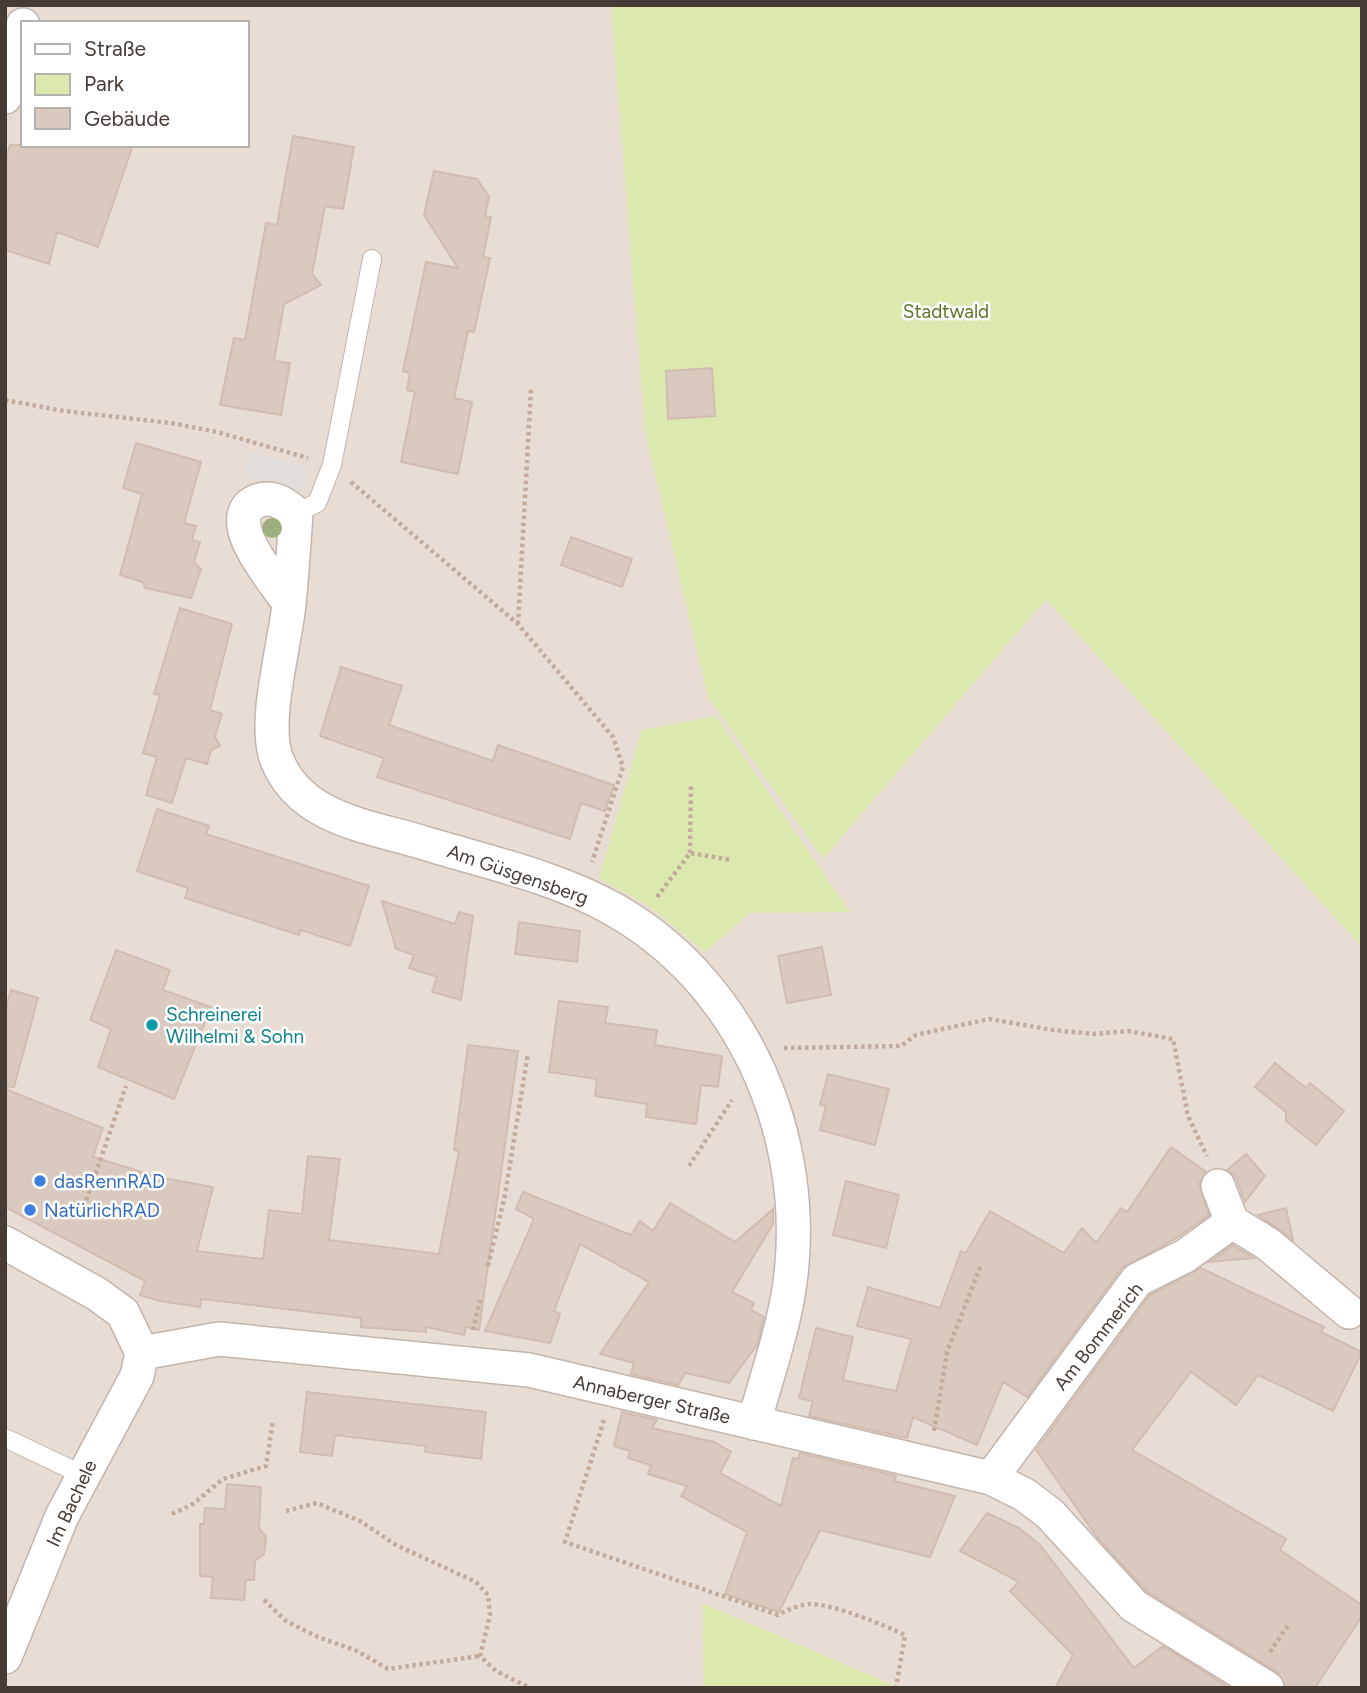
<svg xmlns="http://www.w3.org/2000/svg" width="1367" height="1693" font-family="Figtree,sans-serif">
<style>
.residential{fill:#e8ddd5;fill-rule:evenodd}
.green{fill:#dce9ae}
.parking{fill:#e2dedc}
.building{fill:#d9c9bf;stroke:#d1bcaf;stroke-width:2}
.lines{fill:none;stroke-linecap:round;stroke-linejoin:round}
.service-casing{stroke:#c2b5ac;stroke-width:20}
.minor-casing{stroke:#c2b5ac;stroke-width:36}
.path{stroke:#c2ab9a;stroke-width:4.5;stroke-dasharray:3.5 3.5;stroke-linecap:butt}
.service{stroke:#fff;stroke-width:18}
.minor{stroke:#fff;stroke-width:33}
.tree{fill:#9fae7d}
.culture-dot{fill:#0f9aa8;stroke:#fff;stroke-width:2.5}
.shop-dot{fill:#3f7fe0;stroke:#fff;stroke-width:2.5}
.labels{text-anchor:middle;stroke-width:5;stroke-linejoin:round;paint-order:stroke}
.park-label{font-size:19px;fill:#597a27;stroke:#fff}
.street-label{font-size:19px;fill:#473c35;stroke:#fff}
.culture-label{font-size:19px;fill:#0d838f;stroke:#fff;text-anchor:start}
.shop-label{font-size:19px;fill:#366cbe;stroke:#fff;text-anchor:start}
</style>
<rect width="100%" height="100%" fill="#f4ede7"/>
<path class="residential" d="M5,5H611L645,431L708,697L822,858L1046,599L1362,947V1688H900L703,1603L704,1688H5ZM23,23H247V145H23Z"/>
<path class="green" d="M611,5H1362V947L1046,599L823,859L708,697L645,431Z
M716,716L850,912L750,913L705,952L650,907L599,878L642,730Z
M702,1603L900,1688H704Z"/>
<path class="parking" d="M249,452L309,467L303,492L243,476Z"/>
<path class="building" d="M293,136L354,147L343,209L325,206L312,274L321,285L284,304L274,361L290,363L281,415L220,405L234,338L245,340L266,223L277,225Z
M10,145H133L98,247L57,232L49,264L5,250V162Z
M434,171L477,179L489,197L485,216L491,217L483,257L490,258L474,332L468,331L454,398L472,402L458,474L401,462L415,392L407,390L410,373L403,371L426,262L458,268L424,215Z
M712,368L715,416L668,419L666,371Z
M136,443L201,462L184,523L196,526L192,540L200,542L194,562L201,569L191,598L145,588L143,582L120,575L142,494L123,488Z
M571,537L632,559L622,587L561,565Z
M180,608L232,624L210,710L222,714L215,737L220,746L211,750L207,764L186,758L172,803L146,795L157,757L143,753L160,695L154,694Z
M341,667L402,686L389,725L493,761L498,745L614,785L605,811L581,803L570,839L377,777L384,758L320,736Z
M157,809L209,826L206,834L369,886L350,946L301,930L299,935L185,898L188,888L137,871Z
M382,901L455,924L459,912L473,916L461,1000L432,992L437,977L409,968L414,955L396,949Z
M519,922L580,931L577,962L515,954Z
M822,947L831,995L787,1003L778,956Z
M116,950L170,970L163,990L211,1007L174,1099L98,1067L111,1029L90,1020Z
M11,990L38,998L14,1087L5,1086V1010Z
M559,1001L608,1007L605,1023L657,1030L655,1045L722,1056L718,1087L701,1085L696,1124L646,1117L647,1104L595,1096L597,1079L549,1072Z
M468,1045L518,1051L479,1330L466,1327L464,1335L426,1327V1332L361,1327V1318L201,1299L200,1307L160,1301L140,1295L145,1281L5,1207V1089L103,1128L93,1157L158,1177L213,1187L197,1251L263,1259L269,1210L302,1214L308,1156L340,1159L329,1240L439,1254L459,1151L454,1150Z
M1275,1063L1306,1088L1310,1083L1344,1111L1316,1145L1286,1121V1112L1255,1087Z
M828,1074L889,1089L875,1145L820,1130L826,1106L820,1105Z
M1171,1147L1206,1172L1199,1184L1209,1215L1175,1239L1122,1268L1027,1397L1003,1382L977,1445L913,1417L907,1438L809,1416L813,1401L799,1398L816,1328L853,1337L843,1380L896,1391L911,1339L857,1326L868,1287L940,1308L961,1251L966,1253L990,1211L1064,1253L1082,1228L1096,1243L1121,1208L1127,1212Z
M1246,1154L1265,1176L1245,1202L1236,1178L1227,1170Z
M846,1181L899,1195L886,1248L833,1235Z
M523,1192L631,1235L640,1221L653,1231L670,1203L735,1242L773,1209V1224L732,1292L754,1303L751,1310L764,1317L757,1345L729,1383L685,1373L678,1385L631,1374L634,1363L600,1354L649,1282L580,1244L554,1311L560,1314L550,1343L485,1331L534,1219L516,1209Z
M1286,1208L1293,1240L1258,1215Z
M1233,1245L1254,1258L1209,1262Z
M1201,1268L1324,1327L1321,1332L1362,1352L1333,1411L1258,1375L1236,1405L1191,1372L1132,1450L1286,1539L1280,1550L1362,1605V1616L1315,1688H1286L1277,1672L1146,1591L1097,1537L1036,1450L1150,1295Z
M307,1392L486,1412L481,1459L425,1452L426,1446L335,1435L332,1456L300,1452Z
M622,1412L657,1420L652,1428L714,1442L731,1452L720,1473L781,1506L793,1458L798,1459L800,1453L896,1476L894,1481L955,1496L930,1557L820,1530L779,1612L725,1594L747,1532L681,1496L687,1486L648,1474L651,1465L628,1458L630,1451L614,1446Z
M227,1484L261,1487L259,1528L266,1537L264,1554L255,1561L254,1580H246L244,1600L211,1598L213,1577L200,1576V1524H204L205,1508L225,1509Z
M987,1513L1019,1528L1040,1545L1134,1668L1163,1646L1230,1688H1055L1073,1655L1010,1591L1019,1582L960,1551Z"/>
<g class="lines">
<defs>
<path id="service" d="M296,513L317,503L332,465L372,259
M5,1438L83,1475"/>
<path id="minor" d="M5,97L23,25
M289,603C275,582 218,518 257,501C273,495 283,503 296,513C294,544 292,574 289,604C285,646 262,723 277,760C301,820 370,826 424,843C487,862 556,877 613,909C738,979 804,1125 792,1264C788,1318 768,1371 754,1423
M1218,1186L1232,1222
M5,1243L97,1294L123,1313L142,1353
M142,1353L219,1339L529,1370L991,1478L1025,1495L1050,1514L1134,1606L1267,1688
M991,1478L1137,1280L1185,1256L1232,1222L1268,1244L1349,1312
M5,1657L62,1516L137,1376L142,1353"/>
</defs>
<use href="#service" class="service-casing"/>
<use href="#minor" class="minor-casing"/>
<path class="path" d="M5,400L64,411L171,423L217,432L308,458
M351,482L518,624L613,737L623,767L592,862
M518,624L531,389
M690,853L691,784
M657,897L690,853L731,860
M784,1048L901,1046L916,1035L989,1019L1053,1030L1094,1034L1128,1031L1173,1039L1188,1116L1207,1156
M689,1166L732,1100
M84,1207L126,1086
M488,1266L505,1195L528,1053
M473,1330L480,1300
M604,1420L565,1542L778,1615C788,1610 798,1605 809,1604C831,1603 884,1625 905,1635L896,1688
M934,1431L947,1352L981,1265
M286,1511L317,1503L360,1521L396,1545L476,1582L488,1595L490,1615L480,1656L496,1671L530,1688
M172,1514L193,1504L223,1479L266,1466L273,1420
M264,1600L286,1621L318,1637L357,1651L388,1669L480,1656
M1270,1652L1289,1624"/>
<use href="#service" class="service"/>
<use href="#minor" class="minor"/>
</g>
<circle class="tree" cx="272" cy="528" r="10"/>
<circle class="culture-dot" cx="152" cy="1025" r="7"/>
<g class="shop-dot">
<circle cx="40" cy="1181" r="7"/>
<circle cx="30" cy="1210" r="7"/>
</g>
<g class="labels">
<g class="park-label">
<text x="946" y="318">Stadtwald</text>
</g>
<g class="street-label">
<text transform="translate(518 874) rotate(19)" y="7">Am Güsgensberg</text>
<text transform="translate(1098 1336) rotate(-52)" y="7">Am Bommerich</text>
<text transform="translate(652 1399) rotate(13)" y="7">Annaberger Straße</text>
<text transform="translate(71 1503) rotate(-65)" y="7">Im Bachele</text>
</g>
<g class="culture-label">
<text x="166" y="1021">Schreinerei<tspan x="166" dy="22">Wilhelmi &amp; Sohn</tspan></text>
</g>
<g class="shop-label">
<text x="54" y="1188">dasRennRAD</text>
<text x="44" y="1217">NatürlichRAD</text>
</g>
</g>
<rect width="1367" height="1693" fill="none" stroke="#473c35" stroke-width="14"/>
<rect x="21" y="21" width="228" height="126" fill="#ffffff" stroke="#b5b1ae" stroke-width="2"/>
<rect x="35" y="44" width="35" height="10" fill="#ffffff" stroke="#b5b1ae" stroke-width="2"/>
<text x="84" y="56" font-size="21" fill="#473c35">Straße</text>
<rect x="35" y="74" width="35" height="21" fill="#dce9ae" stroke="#b5b1ae" stroke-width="2"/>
<text x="84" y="91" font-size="21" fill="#473c35">Park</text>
<rect x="35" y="108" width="35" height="21" fill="#d9c9bf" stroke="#b5b1ae" stroke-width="2"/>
<text x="84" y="126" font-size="21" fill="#473c35">Gebäude</text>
</svg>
